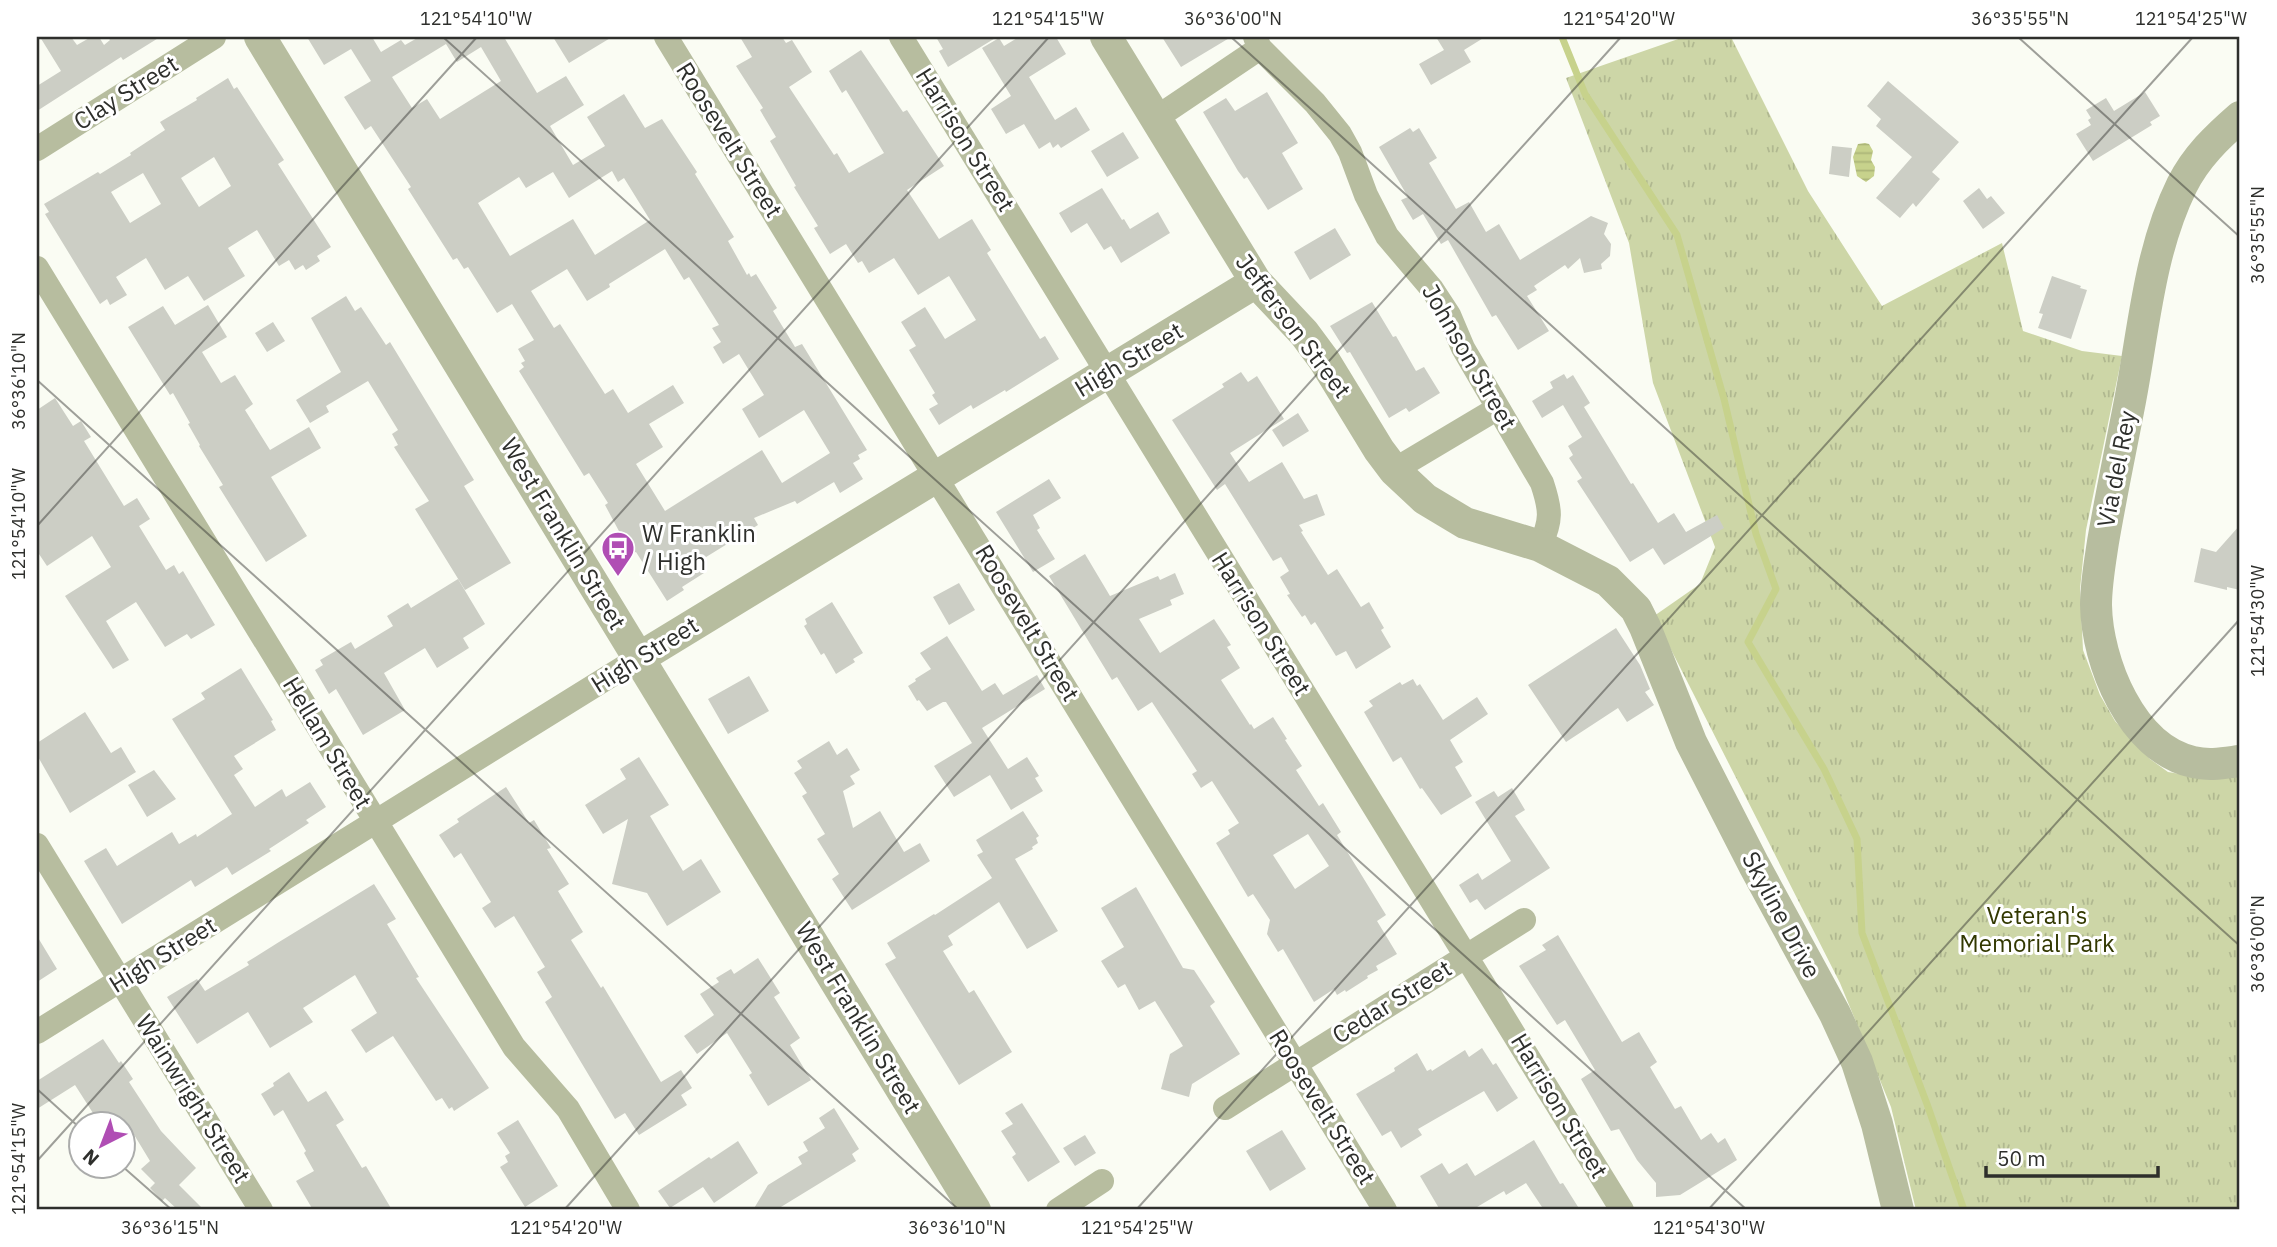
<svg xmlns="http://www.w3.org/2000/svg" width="2277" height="1247" font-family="'IBM Plex Sans',sans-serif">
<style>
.park{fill:url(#park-tufts)}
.water{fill:url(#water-rules)}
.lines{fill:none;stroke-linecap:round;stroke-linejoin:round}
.stream{stroke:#c7d28c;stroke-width:7}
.building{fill:#cccec5;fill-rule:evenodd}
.minor{stroke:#b7bd9f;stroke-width:24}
.tertiary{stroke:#b7bd9f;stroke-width:32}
.ticks{fill:none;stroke:#2e2f2c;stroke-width:2;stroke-opacity:0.45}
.labels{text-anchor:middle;stroke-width:6;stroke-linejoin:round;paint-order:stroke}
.street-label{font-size:24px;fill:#2e2f2c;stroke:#fff}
.poi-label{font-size:24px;fill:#2e2f2c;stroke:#fff;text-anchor:start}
.park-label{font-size:24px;fill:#323801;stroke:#fff}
.neatline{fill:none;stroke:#2e2f2c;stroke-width:2.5}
.ticks-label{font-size:18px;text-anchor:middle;fill:#2e2f2c}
</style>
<defs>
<pattern id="park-tufts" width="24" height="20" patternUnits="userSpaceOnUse" patternTransform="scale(1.75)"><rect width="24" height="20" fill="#cdd6a7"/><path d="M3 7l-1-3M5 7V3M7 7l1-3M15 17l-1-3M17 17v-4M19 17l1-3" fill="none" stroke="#b0b890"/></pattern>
<pattern id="water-rules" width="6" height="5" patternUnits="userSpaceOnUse" patternTransform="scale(1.75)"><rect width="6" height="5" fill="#c7d28c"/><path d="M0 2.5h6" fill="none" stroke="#abb579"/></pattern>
</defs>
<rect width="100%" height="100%" fill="#fafcf3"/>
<path class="park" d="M1684,37H1731L1808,191L1882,306L2002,243L2023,331L2082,351L2122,356L2086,530L2080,589L2083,650L2100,695L2115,721L2150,759L2168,772L2186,775L2240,774V1210H1916L1891,1107L1840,983L1654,616L1700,584L1715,547L1653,383L1629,243L1566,78Z"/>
<path class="water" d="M1865,143L1869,144L1873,151L1871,160L1875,167L1874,176L1866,182L1857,176L1853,157L1858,144Z"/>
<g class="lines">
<path class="stream" d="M1562,37L1585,94L1677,235L1724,399L1756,534L1776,589L1748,642L1824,769L1857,839L1862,933L1927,1104L1964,1210"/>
</g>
<path class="building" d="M40,37H71L77,45L91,37H99L104,45L110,40L108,37H160L123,60L121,57L37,111V86L61,71Z
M307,37H372L381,52L401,40L405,45L419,37H504L537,93L566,76L584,105L550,126L573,165L605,146L587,117L624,94L645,128L662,119L697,172L695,174L734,237L728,241L747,275L749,273L751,277L756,274L777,308L773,311L795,347L802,344L867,450L858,455L860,459L853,463L863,479L840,493L834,482L797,504L795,501L754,518L758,525L698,562L704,573L682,587L684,590L667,601L636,552L633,553L620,533L605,505L608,503L589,473L584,476L519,371L524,367L521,363L525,361L518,349L534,340L512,304L497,313L468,267L464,269L457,258L453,260L408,189L411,187L371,126L365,130L344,97L371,81L351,49L324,65ZM446,44L457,62L481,47L501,81L440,119L427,99L412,108L392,77ZM612,171L618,182L624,178L650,220L595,255L573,219L510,256L478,203L519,177L526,188L553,172L569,198ZM665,249L684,280L689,277L719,325L712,328L721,342L713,347L723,364L739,354L764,395L742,409L759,438L804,410L830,453L782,483L762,450L665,511L636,464L663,447L649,424L684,403L673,385L628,413L613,389L605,394L560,324L554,328L531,291L567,269L587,301L610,287L609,284Z
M553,37H612L569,63Z
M740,37H782L786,43L792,40L812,72L789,87L834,155L837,153L849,173L884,153L846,90L842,93L829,71L861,50L903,112L907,110L944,166L907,190L926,219L939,239L972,219L991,250L987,253L1040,339L1045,336L1059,359L1006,392L1005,390L973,409L971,405L939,425L929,409L938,404L932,395L935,393L909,350L916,346L901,322L925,307L945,339L976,320L949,276L918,295L894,258L869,273L862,261L858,263L846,244L830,254L814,228L818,226L794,187L796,186L770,141L776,137L760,110L763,108L736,66L752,57Z
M936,37H997L948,67L939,51L943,49Z
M1019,37H1056L1066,54L1029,77L1055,120L1076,107L1090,130L1061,148L1058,144L1053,148L1050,142L1039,149L1024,124L1006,134L991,109L1011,96L982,48L999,38L1004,46Z
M1162,37H1231L1181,67Z
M1436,37H1485L1464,50L1471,62L1431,85L1419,64L1444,50Z
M228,78L234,89L237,87L284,160L278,164L331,247L317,256L320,261L306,270L303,265L295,270L289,260L279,266L257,230L228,248L245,276L204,301L188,276L165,290L146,258L116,277L127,295L110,305L107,299L100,304L45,214L49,212L44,204L98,172L100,174L131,155L130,153L165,130L160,122L197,100L196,98ZM214,157L231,186L199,207L181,178ZM143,173L161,204L130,223L111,192Z
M1888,81L1959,142L1932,172L1940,179L1916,207L1913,203L1900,218L1876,198L1912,157L1876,126L1881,119L1867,106Z
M1267,92L1298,143L1282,153L1303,189L1268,210L1247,177L1244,179L1238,171L1203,112L1226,98L1235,111Z
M2145,92L2160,116L2150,122L2152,125L2093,161L2076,134L2091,125L2088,120L2091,118L2086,110L2106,98L2114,111Z
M1410,128L1413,132L1419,128L1437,158L1429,163L1456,209L1469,202L1486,232L1499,224L1520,260L1591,216L1608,223L1604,234L1611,244L1610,256L1601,264L1602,269L1584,273L1580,258L1568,269L1565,265L1534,286L1537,290L1527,296L1549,331L1518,350L1496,315L1492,317L1448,240L1441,244L1423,214L1413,220L1401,200L1408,197L1379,147Z
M1123,132L1139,158L1107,177L1091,151Z
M1832,146L1852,148L1849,177L1829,174Z
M1102,188L1122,220L1124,219L1130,229L1158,212L1170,233L1121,263L1111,246L1104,250L1087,223L1071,233L1059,213Z
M1979,188L1987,199L1991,196L2005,213L1983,229L1963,201Z
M1335,228L1351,255L1310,280L1294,252Z
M2052,276L2081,286L2080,288L2087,290L2071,339L2038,328L2043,314L2039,313Z
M346,296L355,311L361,307L386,345L390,342L474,480L464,486L511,563L465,590L415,509L429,501L394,447L398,445L392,434L398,430L368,381L326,406L329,412L310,423L296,400L341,372L311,318Z
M1372,302L1393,337L1396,336L1416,371L1424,367L1440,393L1409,412L1406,408L1389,418L1350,352L1347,353L1330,326Z
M208,305L227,337L202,352L221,383L235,375L253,404L245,410L270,450L309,427L321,448L271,477L307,536L266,562L219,487L223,485L199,446L200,445L188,424L190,423L173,393L170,395L128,327L163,306L175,325Z
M273,322L285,341L267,352L255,333Z
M1241,372L1248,382L1257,376L1284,419L1230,453L1249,482L1282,462L1304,499L1317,494L1325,515L1299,525L1303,531L1301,532L1328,575L1337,569L1361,607L1369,602L1384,628L1381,630L1391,647L1356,669L1346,651L1336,656L1315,622L1311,625L1305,615L1302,617L1287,595L1290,594L1280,577L1289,571L1281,557L1273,561L1225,484L1217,490L1172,420L1224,387L1222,384Z
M1564,374L1567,379L1573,375L1590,403L1584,407L1631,484L1633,483L1658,523L1674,513L1686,532L1717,515L1724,528L1664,565L1653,548L1630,562L1577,481L1582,478L1569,458L1573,455L1568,446L1582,437L1563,405L1542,418L1532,401L1553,388L1550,382Z
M55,398L73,426L81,421L91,437L84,441L124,506L137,498L150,519L139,526L166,570L174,565L179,574L183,571L215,625L191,639L187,634L165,647L136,602L106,621L129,660L113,669L65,596L111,567L92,536L47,566L37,551V410Z
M1298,413L1309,431L1283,447L1272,430Z
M1049,479L1061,498L1033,515L1040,528L1037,530L1055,559L1033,572L996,512Z
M2240,525V590L2227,587V590L2194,582L2201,548L2216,552Z
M1085,554L1110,596L1158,576L1160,580L1175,573L1184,594L1170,600L1172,605L1139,619L1160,653L1214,619L1231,645L1227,647L1240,668L1221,680L1250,725L1251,724L1254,729L1273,717L1287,739L1285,740L1302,766L1296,770L1319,806L1323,803L1341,832L1337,835L1386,915L1377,921L1397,954L1376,966L1378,970L1367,976L1368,978L1346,992L1345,990L1337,995L1334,989L1314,1002L1283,949L1278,952L1267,934L1270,920L1253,894L1248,897L1216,843L1230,834L1228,830L1239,823L1212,781L1201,788L1192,774L1197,771L1152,702L1138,711L1117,677L1112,680L1049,576ZM1308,834L1329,866L1295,889L1273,855Z
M458,579L485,624L463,638L469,648L437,668L425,648L384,673L405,710L363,735L336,689L329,694L315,670L323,665L320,660L351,642L355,649L393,626L387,616L408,603L411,608Z
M959,583L975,610L949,625L933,597Z
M832,602L863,653L853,659L855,662L836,674L824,653L821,655L804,626L807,624L805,619Z
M1616,628L1640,665L1650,689L1645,692L1654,705L1627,722L1618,708L1566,742L1528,685Z
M947,636L982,691L995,683L1003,695L1037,675L1045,689L982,728L1008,769L1027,757L1039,776L1035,778L1043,791L1011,810L990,775L954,797L934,766L972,743L946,702H943L927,711L919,700L917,701L908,686L916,681L915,679L931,669L920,653Z
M241,668L273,720L271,721L276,730L234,756L243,769L234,775L255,807L282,789L286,797L310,782L326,807L306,820L309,823L269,849L271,851L232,875L227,867L195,887L191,880L122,924L84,861L106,848L117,866L172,832L179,844L196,834L197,837L232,814L172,719L205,699L201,693Z
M749,676L769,711L728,734L708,699Z
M1413,679L1417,686L1420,684L1443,720L1477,697L1488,714L1450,740L1463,762L1455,767L1472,796L1441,815L1422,788L1420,789L1401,757L1393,762L1364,712L1373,706L1369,701L1400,682L1402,685Z
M85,712L111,753L121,747L136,772L70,813L37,755V743Z
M829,741L837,755L847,748L860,770L850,776L855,784L843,791L853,828L880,811L904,852L920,843L930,861L852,910L832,879L839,874L817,839L825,834L802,796L807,793L794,773L802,768L797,761Z
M639,757L669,805L650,816L683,871L701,859L721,892L667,926L647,893L612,884L628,819L603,834L585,805L626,779L620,769Z
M154,770L176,799L147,817L128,785Z
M506,787L529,823L534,820L551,848L547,849L569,884L558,891L583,932L571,940L601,988L603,986L661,1082L681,1070L692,1088L681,1095L687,1105L639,1135L625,1113L615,1119L545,1002L552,997L537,972L545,967L514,916L495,928L482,908L491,902L461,853L454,858L439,835L459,822L457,819Z
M1512,788L1525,810L1515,816L1550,868L1485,910L1477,899L1470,903L1459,885L1478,873L1482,880L1511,861L1475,802L1494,791L1498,797Z
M1023,811L1039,836L1036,838L1038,843L1032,847L1033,849L1015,859L1058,931L1027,949L999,902L948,936L953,945L943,951L969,993L974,990L1012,1052L959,1085L885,964L896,958L887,943L934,914L935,915L992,878L977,855L983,852L976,840Z
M374,884L396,919L387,924L419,977L416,978L489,1088L454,1111L452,1107L449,1109L442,1098L436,1101L393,1036L366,1053L351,1030L377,1013L355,975L303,1008L313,1022L270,1048L248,1012L197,1044L167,997L197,979L205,991L249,965L247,962L279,942Z
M1136,887L1183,968L1194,970L1215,1002L1210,1006L1240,1054L1192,1084L1189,1097L1161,1089L1170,1054L1183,1046L1155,1001L1139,1010L1125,984L1118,988L1101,961L1124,947L1101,908Z
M1558,935L1622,1042L1639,1032L1657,1062L1650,1067L1675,1109L1681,1106L1701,1140L1711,1133L1718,1143L1725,1138L1737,1160L1680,1195L1656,1197V1183L1637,1160L1619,1129L1611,1131L1581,1079L1595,1070L1565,1020L1557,1025L1519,966L1546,950L1542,945Z
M37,936L57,969L37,982Z
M758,958L780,993L774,997L800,1038L790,1045L811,1080L768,1106L749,1075L752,1073L727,1033L697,1054L684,1036L714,1015L700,994L719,982L716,978L731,969L734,974Z
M103,1039L119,1063L121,1061L133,1079L129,1082L161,1131L196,1168L179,1185L204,1210H178L165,1198L162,1201L150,1188L155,1183L141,1169L150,1161L130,1128L122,1133V1124H100L75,1085L37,1109V1081Z
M1482,1048L1493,1065L1496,1063L1518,1098L1497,1112L1484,1091L1418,1129L1422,1135L1401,1148L1391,1131L1382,1136L1356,1094L1395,1071L1394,1068L1417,1053L1427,1071L1431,1069L1432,1071L1465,1050L1469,1057Z
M289,1072L308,1102L326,1091L344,1120L336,1125L362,1168L366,1166L392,1210H313L296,1181L314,1171L304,1153L306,1151L283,1110L274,1116L261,1094L274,1086L273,1083Z
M1022,1103L1060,1162L1028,1182L1012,1157L1016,1154L1001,1131L1013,1124L1005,1113Z
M834,1108L859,1149L852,1154L856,1161L776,1210H753L768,1185L802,1164L798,1157L808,1151L803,1142L825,1128L819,1118Z
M518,1120L558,1186L525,1207L500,1167L508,1162L505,1156L510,1153L497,1133Z
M1282,1130L1306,1169L1270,1191L1246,1151Z
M1085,1135L1096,1153L1075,1166L1063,1148Z
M1534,1140L1560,1184L1563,1183L1580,1210H1544L1526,1183L1506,1195L1504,1191L1472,1210H1440L1420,1176L1442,1163L1449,1174L1467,1163L1475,1176Z
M738,1141L758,1173L714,1203L703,1187L670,1208L658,1191L709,1157L711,1159Z"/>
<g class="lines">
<path class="minor" d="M666,37L1385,1210
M901,37L1622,1210
M1255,37L1260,48L1315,103L1340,134L1350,152L1366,195L1387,236L1432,289L1449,315L1463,348L1542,483C1551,510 1552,520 1540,546
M1156,118L1260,48
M37,149L214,37
M37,268L514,1047L568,1109L628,1210
M1394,470L1498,408
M37,845L261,1210
M37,1032L639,658
M1225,1108L1524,920
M1058,1210L1102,1181"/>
<path class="tertiary" d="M260,37L975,1210
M1106,37L1256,282L1304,333L1324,360L1379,450L1394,470L1425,499L1465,523L1540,546L1608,581L1636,609L1645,627L1691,742L1754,865L1835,1014L1857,1062L1877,1124L1898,1210
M2240,117C2217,137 2196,157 2182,185C2149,252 2144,328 2130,401C2121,448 2111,495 2103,542C2100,562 2096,584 2096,605C2097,662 2131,748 2193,762C2209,766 2224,763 2240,761
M639,658L1256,282"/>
</g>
<path class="ticks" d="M443,37L1747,1210M1231,37L2240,946M2018,37L2240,237M37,380L959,1210M37,526L477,37M37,1089L80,1128M37,1161L1049,37M122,1166L172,1210M564,1210L1621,37M1136,1210L2193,37M1708,1210L2240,619"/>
<defs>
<symbol id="bus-pin" viewBox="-11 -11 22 30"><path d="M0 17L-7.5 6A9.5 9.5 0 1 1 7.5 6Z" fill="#b04eb4" stroke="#fff"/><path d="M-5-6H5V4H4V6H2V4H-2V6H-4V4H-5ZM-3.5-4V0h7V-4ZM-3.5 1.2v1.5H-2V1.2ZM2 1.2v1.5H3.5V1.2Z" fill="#fff"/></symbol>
</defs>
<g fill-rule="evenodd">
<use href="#bus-pin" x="599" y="529" width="38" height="52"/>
</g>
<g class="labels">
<g class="street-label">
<text transform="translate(126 93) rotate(-32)" y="8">Clay Street</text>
<text transform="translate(729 140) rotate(58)" y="8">Roosevelt Street</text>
<text transform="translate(965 140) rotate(58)" y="8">Harrison Street</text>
<text transform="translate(1293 326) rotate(53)" y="8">Jefferson Street</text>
<text transform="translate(1469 357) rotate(60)" y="8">Johnson Street</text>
<text transform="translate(1129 360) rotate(-31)" y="8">High Street</text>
<text transform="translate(2117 469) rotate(-79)" y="8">Via del Rey</text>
<text transform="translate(563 534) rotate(59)" y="8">West Franklin Street</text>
<text transform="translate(1027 623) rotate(59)" y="8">Roosevelt Street</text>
<text transform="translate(1261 624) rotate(58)" y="8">Harrison Street</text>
<text transform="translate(645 655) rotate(-32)" y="8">High Street</text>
<text transform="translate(327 743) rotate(59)" y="8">Hellam Street</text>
<text transform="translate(1781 915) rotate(62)" y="8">Skyline Drive</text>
<text transform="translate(163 955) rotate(-32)" y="8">High Street</text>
<text transform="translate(1392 1002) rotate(-32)" y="8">Cedar Street</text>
<text transform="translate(858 1018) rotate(59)" y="8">West Franklin Street</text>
<text transform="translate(193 1099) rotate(58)" y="8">Wainwright Street</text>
<text transform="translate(1559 1106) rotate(59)" y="8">Harrison Street</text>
<text transform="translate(1322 1107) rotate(58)" y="8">Roosevelt Street</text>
</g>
<g class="poi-label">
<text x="642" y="542">W Franklin<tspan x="642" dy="28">/ High</tspan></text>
</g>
<g class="park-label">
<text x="2037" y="924">Veteran's<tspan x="2037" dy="28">Memorial Park</tspan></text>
</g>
</g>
<rect width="2277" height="1247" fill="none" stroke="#ffffff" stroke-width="77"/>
<g transform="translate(102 1145) rotate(222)"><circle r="33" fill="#ffffff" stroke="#abacab" stroke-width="2"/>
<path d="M0-5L12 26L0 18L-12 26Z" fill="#b04eb4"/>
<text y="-10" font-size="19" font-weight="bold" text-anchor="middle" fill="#2e2f2c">N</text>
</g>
<path d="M1986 1166v10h172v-10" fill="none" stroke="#2e2f2c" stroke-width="3.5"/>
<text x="1997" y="1166" font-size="21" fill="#2e2f2c" stroke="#ffffff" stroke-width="5" paint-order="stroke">50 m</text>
<rect x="38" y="38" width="2200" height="1170" class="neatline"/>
<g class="ticks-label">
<text x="476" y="25">121°54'10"W</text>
<text x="1048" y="25">121°54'15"W</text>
<text x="1233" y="25">36°36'00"N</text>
<text x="1619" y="25">121°54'20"W</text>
<text x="2020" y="25">36°35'55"N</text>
<text x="2191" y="25">121°54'25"W</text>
<text transform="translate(2258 235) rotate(-90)" y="6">36°35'55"N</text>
<text transform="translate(19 381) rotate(-90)" y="6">36°36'10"N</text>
<text transform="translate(19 524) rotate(-90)" y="6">121°54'10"W</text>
<text transform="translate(2258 621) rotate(-90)" y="6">121°54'30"W</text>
<text transform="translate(2258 944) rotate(-90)" y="6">36°36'00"N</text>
<text transform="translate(19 1159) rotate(-90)" y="6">121°54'15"W</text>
<text x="170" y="1234">36°36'15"N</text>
<text x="566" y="1234">121°54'20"W</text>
<text x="957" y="1234">36°36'10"N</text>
<text x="1137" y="1234">121°54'25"W</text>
<text x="1709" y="1234">121°54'30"W</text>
</g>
</svg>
